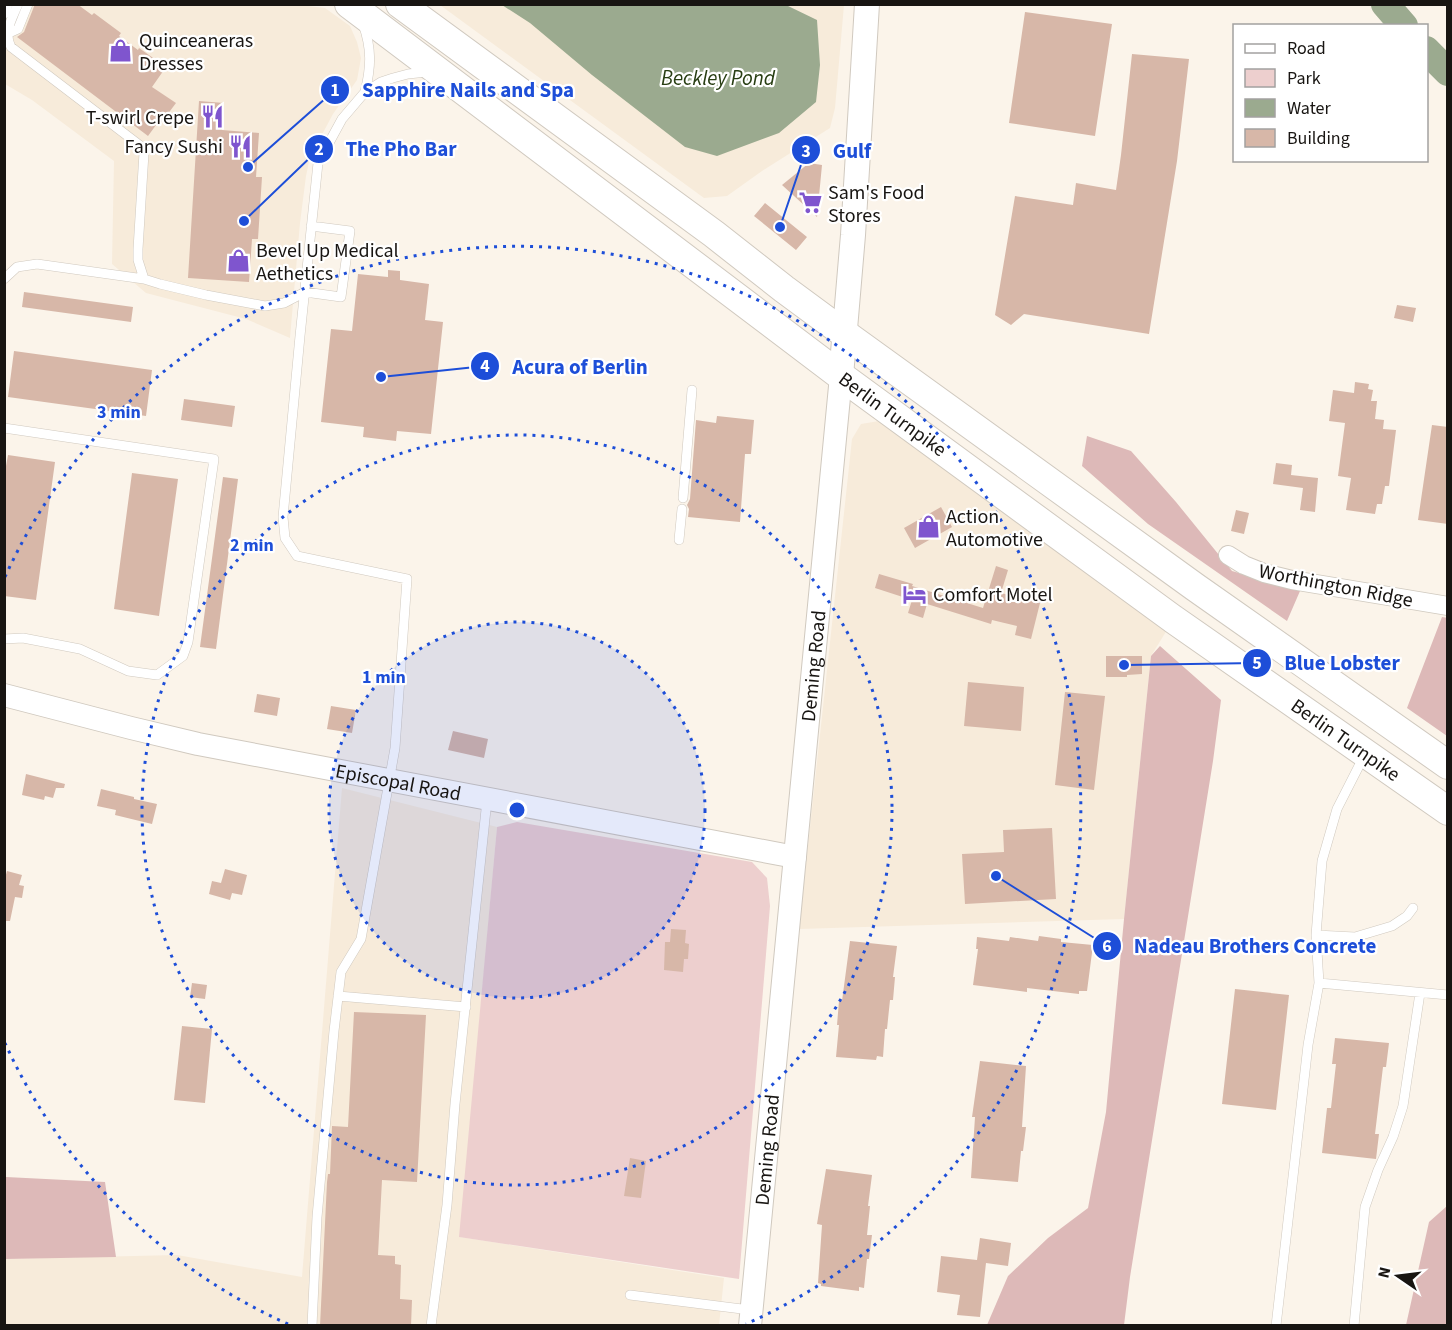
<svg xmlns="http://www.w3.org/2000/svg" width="1452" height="1330" font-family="'Source Sans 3',sans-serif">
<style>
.built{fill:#f7ebda}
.green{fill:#edcfce}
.forest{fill:#ddb9b8}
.water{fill:#9baa8f}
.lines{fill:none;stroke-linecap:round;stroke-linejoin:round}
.river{stroke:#9baa8f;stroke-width:28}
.building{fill:#d7b7a8}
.service-casing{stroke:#d0c9bf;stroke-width:10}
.minor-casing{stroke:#d0c9bf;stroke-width:20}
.tertiary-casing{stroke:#d0c9bf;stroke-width:24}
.secondary-casing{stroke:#d0c9bf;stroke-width:26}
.trunk-casing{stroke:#d0c9bf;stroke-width:30}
.service{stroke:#fff;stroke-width:9}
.minor{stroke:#fff;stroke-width:18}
.tertiary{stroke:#fff;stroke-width:22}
.secondary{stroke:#fff;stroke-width:24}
.trunk{stroke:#fff;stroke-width:28}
.ring{fill:none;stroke:#1d4ed8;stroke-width:3;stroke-dasharray:3 6}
.labels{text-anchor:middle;stroke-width:4.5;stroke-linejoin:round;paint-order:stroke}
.poi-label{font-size:20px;fill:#181512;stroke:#fff;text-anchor:start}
.street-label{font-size:20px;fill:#181512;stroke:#fff}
.water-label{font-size:21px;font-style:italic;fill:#283e13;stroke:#fff}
.centre{fill:#1d4ed8;stroke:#fff;stroke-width:3}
.ring-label{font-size:18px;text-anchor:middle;font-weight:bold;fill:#1d4ed8;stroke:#fff;stroke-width:4.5;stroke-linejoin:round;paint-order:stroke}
.leader{fill:none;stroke:#1d4ed8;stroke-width:2}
.callout-dot{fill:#1d4ed8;stroke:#fff;stroke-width:2}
.mark-label{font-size:18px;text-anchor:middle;font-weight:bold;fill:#fff}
.callout-label{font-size:21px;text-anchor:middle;font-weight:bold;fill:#1d4ed8;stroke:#fff;stroke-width:4.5;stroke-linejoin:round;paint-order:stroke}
</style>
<rect width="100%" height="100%" fill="#fbf4ea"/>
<path class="built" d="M5,5H307L308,6L325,8L350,26L357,42L361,58L357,80L333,114L310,157L306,176L300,223L290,338L246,319L146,293L112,264L114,161L32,100L5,84Z
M440,5H844L835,108L830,128L762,171L727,196L704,198Z
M879,421L1167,630L1151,656L1124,919L799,929L852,439L861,424Z
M342,788L497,827L460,1237L724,1278L719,1325L5,1326L4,1259L177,1255L302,1277Z"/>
<path class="green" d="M517,822L752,862L767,878L770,906L739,1279L459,1237L497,827Z"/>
<path class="forest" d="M1087,436L1131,451L1176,502L1232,571L1300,591L1287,621L1148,524L1082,466Z
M1442,617L1448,618L1447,736L1407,708Z
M1160,646L1221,700L1213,761L1130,1277L1124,1325H987L1008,1276L1048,1238L1088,1208L1106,1112L1124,919L1151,656Z
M5,1171L6,1177L105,1182L116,1257L5,1259Z
M1447,1206V1325H1406L1429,1222Z"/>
<path class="water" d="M502,5H786L817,20L820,65L816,102L779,133L717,156L685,147L592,75L530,23Z"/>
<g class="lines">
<path class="river" d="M1385,4L1404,26
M1426,50L1448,72"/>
</g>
<path class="building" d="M35,4H77L92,15L94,13L121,33L119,36L138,50L139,48L166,67L152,87L176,103L161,123L159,121L148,136L17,37L24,32Z
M1025,12L1112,24L1095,136L1009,123Z
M1132,54L1189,59L1177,161L1149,334L1024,314L1011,325L995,315L1015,196L1073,205L1076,183L1116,190L1121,155Z
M199,101L224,103L222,130L259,133L256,177H262L258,239H252L249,282L188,278Z
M809,163L822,165L817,217L782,185Z
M765,203L807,237L796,250L754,216Z
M388,270L400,271V280L429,284L425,320L443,322L431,434L397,431L396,441L363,437L364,427L321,422L331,329L352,331L358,274L388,277Z
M24,292L133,307L131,322L22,307Z
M1397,305L1416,308L1413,322L1394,318Z
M14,351L152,370L146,416L8,397Z
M1355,382L1369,384L1368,389L1373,390L1371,401H1377L1375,419L1384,420L1383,429L1396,430L1389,486H1385L1382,504H1377L1375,514L1346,510L1351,478L1338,476L1345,423L1329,421L1333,390L1354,393Z
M184,399L235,406L232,427L181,420Z
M717,416L754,420L751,454H745L740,522L688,517L689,509L687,505L690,499L696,420L716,423Z
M1432,425L1448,427V524L1418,520Z
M8,455L55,462L36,600L4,596V477Z
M1276,463L1292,465L1291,475L1318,478L1315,512L1300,510L1303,488L1273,484Z
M132,473L178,479L159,616L114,609Z
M223,477L238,479L216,649L200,647Z
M941,507L952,527L915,548L904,528Z
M1236,510L1249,513L1244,534L1231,531Z
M996,566L1008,570L1001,593L1040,603L1031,639L1015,635L1017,626L992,620L991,624L927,604L923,618L908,613L912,600L875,588L879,574L913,584L912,586L983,608Z
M1106,656H1142V674L1127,675V677H1106Z
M968,682L1024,687L1021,731L964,726Z
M1065,692L1105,696L1094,790L1055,785Z
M257,694L280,698L277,716L254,712Z
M331,706L356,710L352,733L327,729Z
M453,731L488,739L484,758L448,750Z
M26,774L65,784L64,788H56L53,798L45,796L44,800L22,795Z
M101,789L134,797V799L157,804L152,824L115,815L116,810L97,806Z
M1052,828L1056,899L965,904L962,854L1004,852L1003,830Z
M225,869L247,875L242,895L232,893L230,900L209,894L212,881L221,883Z
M7,871L22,875L19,885L24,886L22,898L15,897L10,921H4V882Z
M671,929L686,930L685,943L689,944L688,959H684L683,972L664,970L665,942H670Z
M1039,936L1061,939V942L1093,945L1087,991H1079V994L1027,988V992L973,985L978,949H976L977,937L1009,941L1010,937L1038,941Z
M850,941L897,946L893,977H895L893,1000H890L887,1029H885L883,1057L877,1056L876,1060L836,1057L839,1025H837L839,1001H842Z
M192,983L207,985L205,999L190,997Z
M1235,989L1289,995L1276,1110L1222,1104Z
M354,1012L426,1015L417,1182L382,1180L378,1255L395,1256V1264L401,1265L400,1299L412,1300L411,1326H320L327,1182L328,1174H330L332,1126L348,1127Z
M182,1026L212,1029L205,1103L174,1100Z
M1335,1038L1389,1043L1386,1067H1383L1375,1134H1379L1376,1159L1322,1153L1327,1108H1331L1336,1064H1332Z
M980,1061L1026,1066L1022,1127H1026L1023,1151H1021L1018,1182L971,1178L975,1117H972Z
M630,1158L646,1161L641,1198L624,1196Z
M826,1169L872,1175L868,1206H870L867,1235H872L869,1259H867L864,1288L859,1287V1291L821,1286V1284L818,1283L822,1225L817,1224Z
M980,1238L1011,1243L1008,1266L986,1263L980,1317L957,1315L960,1295L937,1292L941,1256L977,1260Z"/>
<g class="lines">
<defs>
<path id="service" d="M18,4C12,19 3,32 11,47L142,147L144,153L138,249V260L144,279L160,284L206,295L265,306L284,303L305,292L341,297L350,231L311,226
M4,14L8,4
M363,24C372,49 371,67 365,92
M5,31L7,34L18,29L28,4
M4,279L17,267L37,264L144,279
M4,428L214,459L188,642L183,656L157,675L128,671L80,649L23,638L4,639
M683,498L692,390
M679,540L682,509
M1413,908L1407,916L1392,926L1355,937L1316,935L1319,983L1448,995
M1316,935L1322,861L1337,809L1364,756
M338,996L466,1007
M630,1295L750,1310
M312,1326L317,1217L334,1031L341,972L361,939L395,748L407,579L297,556L285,538L283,517L300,336L318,163L342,119L365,92L381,82L393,78L408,74L427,72
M431,1326L447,1205L455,1104L487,800
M1276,1326L1308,1045L1319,983
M1354,1326L1365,1207L1378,1170L1393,1137L1403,1106L1420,993"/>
<path id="minor" d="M1228,555L1244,565L1264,573L1292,580L1448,606"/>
<g id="tertiary">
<path id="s1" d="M4,695L131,728L198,744L795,857"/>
<path id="s2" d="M750,1326L841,376"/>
</g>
<path id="secondary" d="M841,376L853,235L867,4"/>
<g id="trunk">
<path id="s3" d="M349,4L841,376L1173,619L1448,811"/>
<path d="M400,4L714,234L784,289L845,334L1195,587L1448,765"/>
</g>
</defs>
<use href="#service" class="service-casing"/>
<use href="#minor" class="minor-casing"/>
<use href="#tertiary" class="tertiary-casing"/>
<use href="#secondary" class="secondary-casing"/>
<use href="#trunk" class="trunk-casing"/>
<use href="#service" class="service"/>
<use href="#minor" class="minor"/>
<use href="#tertiary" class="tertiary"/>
<use href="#secondary" class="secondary"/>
<use href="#trunk" class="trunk"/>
</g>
<circle cx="517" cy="810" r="188" fill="#1d4ed8" fill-opacity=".12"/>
<g class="ring">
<circle cx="517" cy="810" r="188"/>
<circle cx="517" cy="810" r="375"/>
<path d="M288 1324A563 563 0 0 1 5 1043M5 577A563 563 0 1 1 746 1324"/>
</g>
<defs>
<symbol id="shop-bare" viewBox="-9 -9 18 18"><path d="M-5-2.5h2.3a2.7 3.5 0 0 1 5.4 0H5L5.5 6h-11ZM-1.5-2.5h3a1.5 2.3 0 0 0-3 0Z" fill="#7f55ce" stroke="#fff" stroke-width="2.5" paint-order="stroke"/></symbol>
<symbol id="restaurant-bare" viewBox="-9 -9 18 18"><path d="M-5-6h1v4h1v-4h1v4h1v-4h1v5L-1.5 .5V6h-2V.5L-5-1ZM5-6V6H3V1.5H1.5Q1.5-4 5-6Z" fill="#7f55ce" stroke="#fff" stroke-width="2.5" paint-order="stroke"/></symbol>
<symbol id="supermarket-bare" viewBox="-9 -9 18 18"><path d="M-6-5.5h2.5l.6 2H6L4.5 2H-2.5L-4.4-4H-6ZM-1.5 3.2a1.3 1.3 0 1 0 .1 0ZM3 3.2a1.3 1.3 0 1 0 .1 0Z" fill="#7f55ce" stroke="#fff" stroke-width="2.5" paint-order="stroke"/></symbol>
<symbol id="hotel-bare" viewBox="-9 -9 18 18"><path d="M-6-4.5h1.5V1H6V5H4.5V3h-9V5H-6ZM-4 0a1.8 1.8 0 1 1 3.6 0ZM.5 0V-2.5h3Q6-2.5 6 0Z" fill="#7f55ce" stroke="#fff" stroke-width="2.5" paint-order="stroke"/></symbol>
</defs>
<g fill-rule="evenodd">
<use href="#shop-bare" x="104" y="34" width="33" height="33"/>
<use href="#restaurant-bare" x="196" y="100" width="33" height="33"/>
<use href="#restaurant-bare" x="224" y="130" width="33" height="33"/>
<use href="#supermarket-bare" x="794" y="186" width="33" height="33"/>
<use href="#shop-bare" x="222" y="244" width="33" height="33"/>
<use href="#shop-bare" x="912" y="510" width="33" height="33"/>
<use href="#hotel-bare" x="898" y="578" width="33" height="33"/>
</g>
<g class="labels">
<g class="poi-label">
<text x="139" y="47">Quinceaneras<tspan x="139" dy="23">Dresses</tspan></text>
<text x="194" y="124" text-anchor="end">T-swirl Crepe</text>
<text x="223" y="153" text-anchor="end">Fancy Sushi</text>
<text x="828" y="199">Sam's Food<tspan x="828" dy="23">Stores</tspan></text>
<text x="256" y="257">Bevel Up Medical<tspan x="256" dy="23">Aethetics</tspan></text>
<text x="946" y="523">Action<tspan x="946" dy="23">Automotive</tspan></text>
<text x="933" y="601">Comfort Motel</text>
</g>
<g class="street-label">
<text dy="7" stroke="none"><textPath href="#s3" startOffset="681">Berlin Turnpike</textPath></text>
<text transform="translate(1336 585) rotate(11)" y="7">Worthington Ridge</text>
<text dy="7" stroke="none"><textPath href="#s2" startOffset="663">Deming Road</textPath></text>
<text dy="7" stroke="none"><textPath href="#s3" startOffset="1239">Berlin Turnpike</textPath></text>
<text dy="7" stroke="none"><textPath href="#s1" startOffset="404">Episcopal Road</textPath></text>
<text dy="7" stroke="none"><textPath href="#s2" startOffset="177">Deming Road</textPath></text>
</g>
<g class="water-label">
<text x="718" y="85">Beckley Pond</text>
</g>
</g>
<circle cx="517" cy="810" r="9" class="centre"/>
<g class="ring-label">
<text x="119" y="418">3 min</text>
<text x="252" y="551">2 min</text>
<text x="384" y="683">1 min</text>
</g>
<path class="leader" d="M248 167L335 90M244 221L319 149M780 227L806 150M381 377L485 366M1124 665L1257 663M996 876L1107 946"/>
<g class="callout-dot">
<circle cx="248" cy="167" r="6"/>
<circle cx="244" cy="221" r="6"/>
<circle cx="780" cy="227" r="6"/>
<circle cx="381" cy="377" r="6"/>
<circle cx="1124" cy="665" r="6"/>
<circle cx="996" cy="876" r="6"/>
<circle cx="335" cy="90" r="15"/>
<circle cx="319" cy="149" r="15"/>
<circle cx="806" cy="150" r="15"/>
<circle cx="485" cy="366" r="15"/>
<circle cx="1257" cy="663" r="15"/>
<circle cx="1107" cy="946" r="15"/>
</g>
<g class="mark-label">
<text x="335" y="96">1</text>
<text x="319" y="155">2</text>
<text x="806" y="157">3</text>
<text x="485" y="372">4</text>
<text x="1257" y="669">5</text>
<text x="1107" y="952">6</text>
</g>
<g class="callout-label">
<text x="468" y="97">Sapphire Nails and Spa</text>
<text x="401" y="156">The Pho Bar</text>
<text x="852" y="158">Gulf</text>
<text x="580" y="374">Acura of Berlin</text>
<text x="1342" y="670">Blue Lobster</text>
<text x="1255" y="953">Nadeau Brothers Concrete</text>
</g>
<rect width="1452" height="1330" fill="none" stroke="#181512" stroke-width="12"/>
<rect x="1233" y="24" width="195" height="138" fill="#ffffff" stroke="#a3a1a0" stroke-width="1.5"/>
<rect x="1245" y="44" width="30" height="9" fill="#ffffff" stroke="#a3a1a0" stroke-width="1.5"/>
<text x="1287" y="54" font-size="18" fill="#181512">Road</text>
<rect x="1245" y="69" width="30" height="18" fill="#edcfce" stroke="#a3a1a0" stroke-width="1.5"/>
<text x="1287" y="84" font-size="18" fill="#181512">Park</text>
<rect x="1245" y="99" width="30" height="18" fill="#9baa8f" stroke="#a3a1a0" stroke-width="1.5"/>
<text x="1287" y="114" font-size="18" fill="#181512">Water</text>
<rect x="1245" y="129" width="30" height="18" fill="#d7b7a8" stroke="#a3a1a0" stroke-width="1.5"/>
<text x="1287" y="144" font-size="18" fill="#181512">Building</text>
<g transform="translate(1398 1276) rotate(284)" stroke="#ffffff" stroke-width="4.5" paint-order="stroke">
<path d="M0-4.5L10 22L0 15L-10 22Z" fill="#181512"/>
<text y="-9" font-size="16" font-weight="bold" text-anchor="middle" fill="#181512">N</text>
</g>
</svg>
